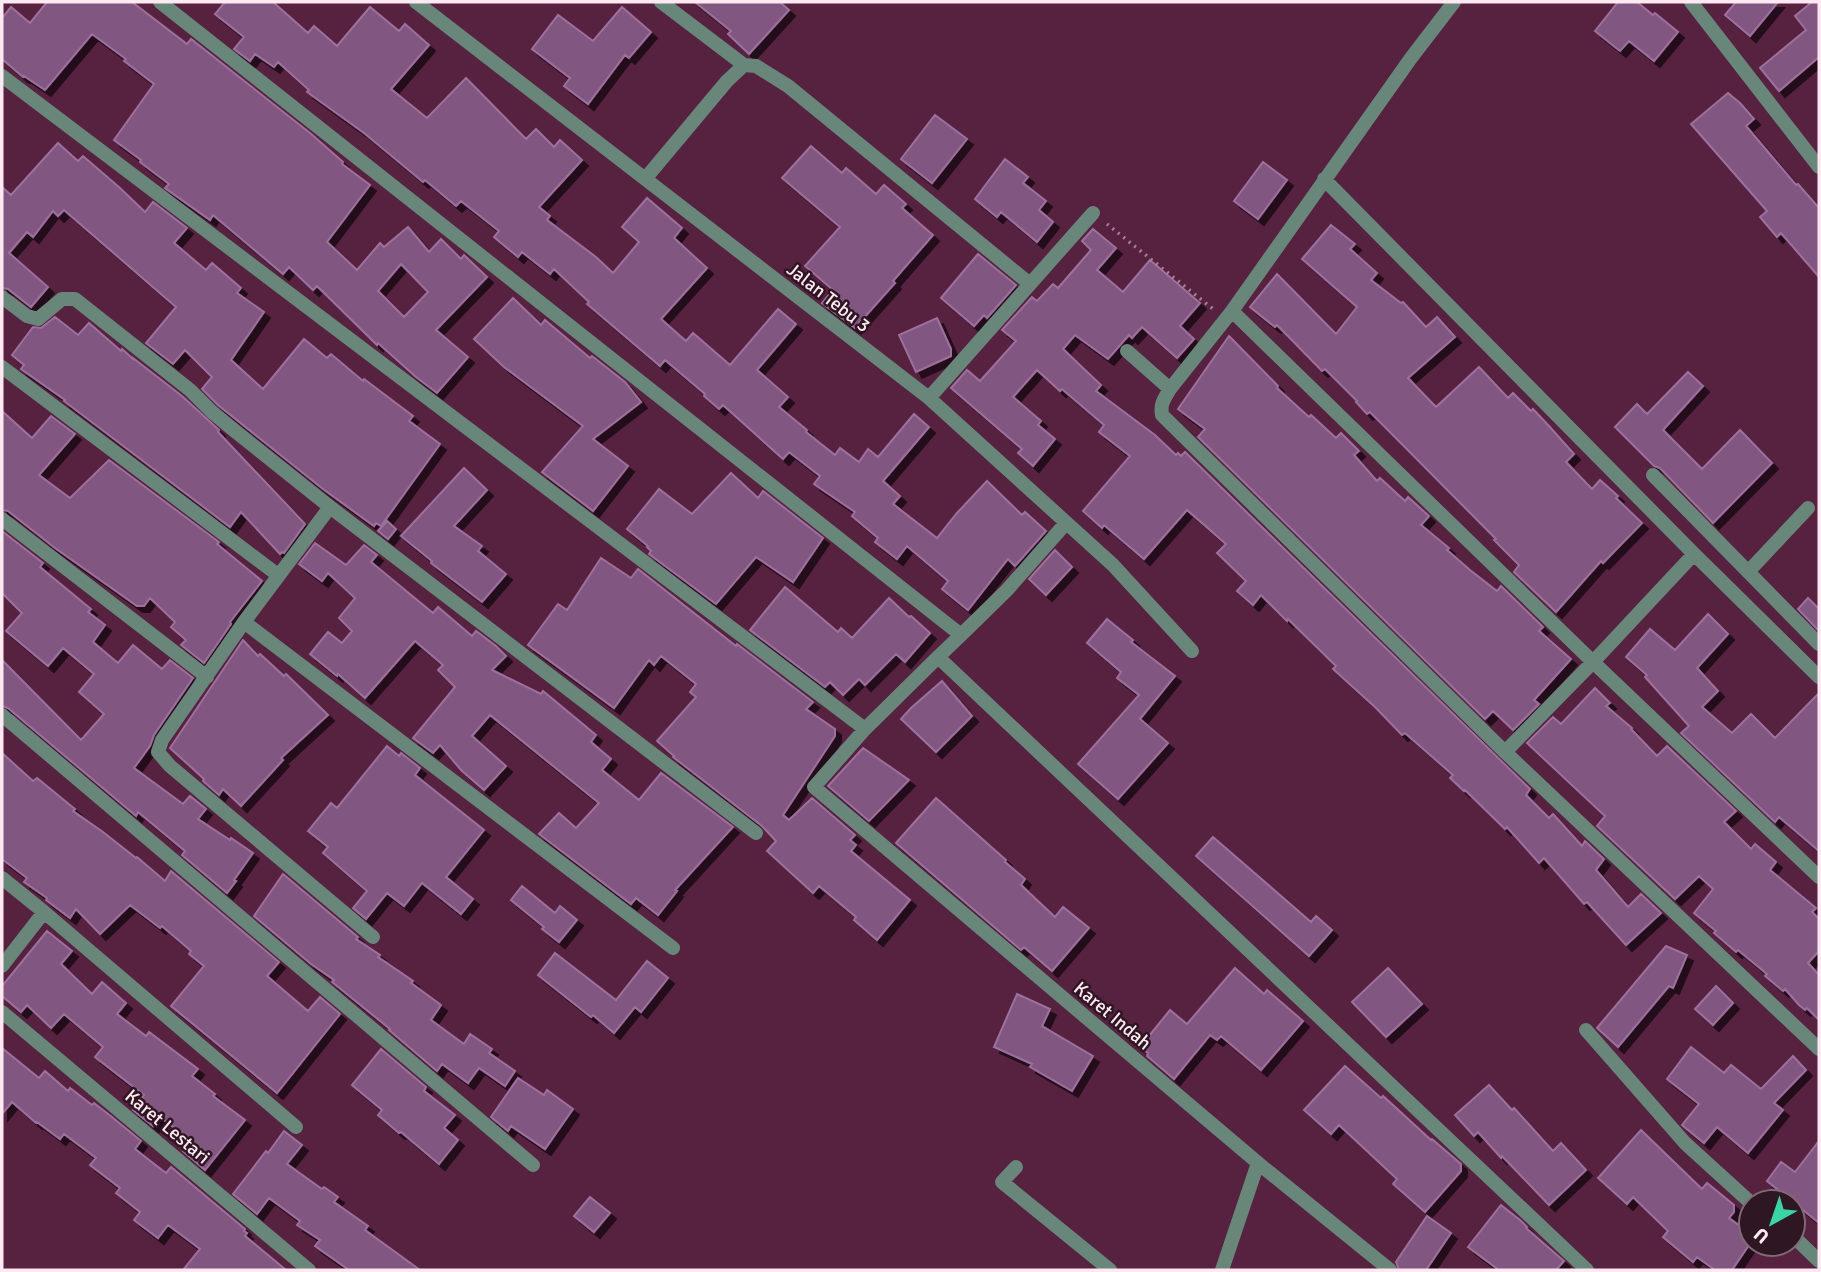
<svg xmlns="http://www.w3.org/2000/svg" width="1821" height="1272" font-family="Signika,sans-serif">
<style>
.building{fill:#815780;stroke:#9e6f9d;stroke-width:2;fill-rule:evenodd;filter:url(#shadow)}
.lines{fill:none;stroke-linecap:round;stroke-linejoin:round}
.path{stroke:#a78196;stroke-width:3.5;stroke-dasharray:2 5;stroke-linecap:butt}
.street{stroke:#68877a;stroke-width:14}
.labels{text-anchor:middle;stroke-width:5;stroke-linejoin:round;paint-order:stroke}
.street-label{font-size:19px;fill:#fee9f3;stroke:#2e1623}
</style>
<defs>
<filter id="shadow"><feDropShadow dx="6" dy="6" stdDeviation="0" flood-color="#0009"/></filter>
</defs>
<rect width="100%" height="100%" fill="#572140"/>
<path class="building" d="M47,2H132L187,44L191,39L310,133L343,162L342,164L370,185L327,242L357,270L380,243L384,247L408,227L429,252L441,239L461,259L464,255L487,277L436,330L468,357L437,393L416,377L378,343L377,345L317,286L313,290L289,267L283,274L213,215L210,220L165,188L169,184L140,162L141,160L114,140L154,84L124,61L126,59L92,34L45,90L24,76L23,77L2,59V18L11,7L30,23ZM401,264L428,292L404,317L378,291Z
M225,2H273L308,33L314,26L337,46L370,7L399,31L405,24L429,45L391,89L427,118L466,78L526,139L536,129L554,147L560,140L582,160L539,207L550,216L547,220L596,257L613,273L639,242L622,227L647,198L682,228L674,238L707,268L661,319L686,341L693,333L730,365L778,309L796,324L757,370L788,397L779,407L807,430L806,432L835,455L840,448L859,462L868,449L878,457L914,414L929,427L883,481L900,496L893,504L937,538L957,513L987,481L1022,515L1025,512L1046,531L1015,566L1008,559L968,610L942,589L948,581L907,546L897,559L875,542L878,538L852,516L855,512L814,484L820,476L789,452L783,459L723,405L719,409L704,396L705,394L665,360L660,366L587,304L589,302L554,269L550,274L522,252L518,257L494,237L499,231L461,201L456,206L425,180L423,182L364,133L307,92L309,90L278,62L274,67L255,54L250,61L234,49L244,37L215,14Z
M695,2H780L789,10L749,54L728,34L731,31Z
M1618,2H1637L1653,15L1655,13L1678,32L1654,61L1629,41L1620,51L1595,31Z
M1736,2H1778L1750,36L1725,15Z
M1812,2H1819V57L1779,91L1760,68L1806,30L1795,16Z
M622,7L651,32L629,58L625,55L588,104L564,86L570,78L532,49L558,15L593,41Z
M1728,93L1740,103L1754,119L1746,126L1796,185L1798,184L1819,208V277L1781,233L1777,237L1760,217L1767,211L1691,124Z
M935,115L967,139L932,183L901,159Z
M58,143L78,161L83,156L120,188L145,212L153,202L187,228L174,243L206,270L212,263L241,288L237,293L264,312L231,360L263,389L304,339L327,358L331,354L363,381L364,379L413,416L409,421L440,444L381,526L376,523L374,526L323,489L218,405L202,389L212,377L185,350L173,364L146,343L176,307L64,210L58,216L53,211L33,237L27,232L9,253L48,287L31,307L8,289L2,288V187L11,195Z
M811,146L842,173L846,168L876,194L884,185L906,204L902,208L933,235L893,281L895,283L855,328L822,303L833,290L805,266L840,227L782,178Z
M1005,159L1028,177L1023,183L1046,201L1039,210L1053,222L1037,242L1001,212L997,217L975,199Z
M1263,162L1287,180L1258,219L1234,201Z
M1331,225L1355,244L1350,249L1377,273L1371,280L1401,303L1403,302L1426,327L1437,317L1455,337L1408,378L1436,407L1479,367L1508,398L1513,393L1531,411L1533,409L1549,426L1574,454L1566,462L1592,489L1600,480L1618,496L1616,498L1642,523L1603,563L1601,561L1556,612L1514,572L1519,565L1494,540L1496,539L1370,412L1367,414L1356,402L1357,401L1325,369L1322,371L1277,325L1275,327L1250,307L1277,274L1336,334L1357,307L1302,259Z
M1093,229L1116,248L1097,270L1123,292L1150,260L1200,303L1180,326L1194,339L1177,358L1142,327L1132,338L1129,335L1108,359L1075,335L1063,349L1101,385L1096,391L1155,435L1176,455L1178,453L1181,456L1185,452L1530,789L1526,795L1549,818L1553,814L1582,846L1585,841L1604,859L1596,870L1628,907L1641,894L1661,913L1626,945L1587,902L1584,904L1544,858L1539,863L1507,827L1505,829L1465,790L1464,791L1450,778L1453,775L1405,733L1402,735L1375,707L1333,669L1336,666L1288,619L1287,621L1261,595L1253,605L1237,591L1246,581L1217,553L1226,544L1187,510L1144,559L1104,525L1102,528L1083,511L1130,456L1099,432L1104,425L1062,389L1060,391L1037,370L1013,397L1041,421L1038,425L1055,439L1033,466L1018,453L1022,449L951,388L967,370L980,381L1016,341L1002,330L1032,297L1037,301L1053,284L1058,288L1091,250L1082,241Z
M978,254L1016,285L987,318L984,315L974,326L941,298Z
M513,298L541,325L545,320L590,358L592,356L625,382L641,402L593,439L628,466L593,511L542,472L583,426L504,367L474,339Z
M55,317L78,335L89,323L121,351L122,349L133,359V358L182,396L219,430L218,432L305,524L284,553L282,552L280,554L241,512L230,527L64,401L65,400L21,369L24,365L12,355L33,327L41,328Z
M937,318L951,349V356L916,372L899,335Z
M1229,336L1278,386L1277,388L1309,417L1311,415L1336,438L1341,433L1359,451L1354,455L1377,481L1380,478L1405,501L1408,497L1429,516L1421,525L1449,548L1447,550L1470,570L1497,591L1501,586L1543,627L1539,631L1571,659L1534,700L1539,704L1513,730L1493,711L1485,719L1198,437L1205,429L1178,409Z
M1688,372L1703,386L1663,430L1702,469L1740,430L1772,463L1713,523L1660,468L1654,466L1615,427L1637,404L1647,414Z
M2,411L32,438L51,416L75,434L39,475L70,498L109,460L219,542L217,544L262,581L230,622L231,624L204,663L181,645L186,640L171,627L175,622L150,598L144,606H137L55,548L8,511L2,510Z
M464,468L487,490L454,526L482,546L478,551L506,574L482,602L431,563L432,561L401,536Z
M731,473L758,498L763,491L823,538L793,582L756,557L716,604L649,554L651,551L647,547L648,546L627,529L659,489L692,514Z
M387,521L396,529L388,539L378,531Z
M2,531L43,563L40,567L91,609L88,612L105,625L93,642L118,663L133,645L162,669L170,660L193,678L154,735L150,746L134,768L183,804L190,796L206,809L198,819L230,840L231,838L253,853L234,880L236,881L227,893L182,855L185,851L138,812L136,816L8,708L2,706V660L81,740L104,714L79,692L94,674L63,648L48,666L6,631L22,613L2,593Z
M315,543L346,565L364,545L377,555L371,562L433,613L438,607L472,636L476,631L496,646L506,656L492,670L541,694L543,691L596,735L591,742L611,759L602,770L639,800L661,773L733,827L675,890L677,891L658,915L636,898L631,904L539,834L559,813L576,828L599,803L490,715L472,736L506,766L484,790L461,770L440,745L433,753L413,738L455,687L438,670L443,665L415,641L365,698L338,674L337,676L310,654L328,632L342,643L352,631L339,618L355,598L328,573L322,581L299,564Z
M1055,550L1072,567L1046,595L1029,579Z
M601,558L631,578L638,569L736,646L737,644L813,702L806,709L835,729V736L783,815L789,820L812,798L855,835L850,840L856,845L851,851L910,900L877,940L854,920L856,917L819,886L813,893L767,851L776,841L762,826L673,757L674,756L657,741L696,697L690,692L696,684L661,656L654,665L649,660L614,708L528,645L558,604L567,610Z
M785,587L838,632L841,628L852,638L889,598L909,617L911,616L930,633L905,662L896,654L865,685L859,679L843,695L830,682L825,687L750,630Z
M1808,598L1819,609V631L1798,609Z
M1708,614L1728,634L1697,668L1718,691L1702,707L1732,733L1751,714L1775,738L1819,693V851L1779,817L1775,822L1681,733L1689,726L1645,677L1647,675L1626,657L1650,629L1675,650Z
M1107,619L1133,640L1131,642L1175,676L1140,719L1168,743L1118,799L1078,764L1139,695L1117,678L1121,672L1087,643Z
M243,640L258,656L260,654L284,676L286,674L328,715L281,758L283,760L241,806L223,789L219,795L203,781L204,779L170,748Z
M942,681L972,716L936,752L901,719L911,708Z
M1595,688L1610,703L1606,706L1632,728L1631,729L1657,756L1667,746L1736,811L1724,822L1751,849L1755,844L1776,862L1770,870L1816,908L1812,912L1819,919V951L1808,963L1819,975V1020L1807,1008L1805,1010L1799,1005L1785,989L1783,991L1765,976L1767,974L1738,950L1736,952L1714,933L1716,931L1694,913L1713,889L1699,876L1675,899L1597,826L1605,816L1527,743L1553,717L1561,724Z
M387,746L399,756L401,753L420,768L415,775L484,830L446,877L473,899L461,914L422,883L404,906L387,893L366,919L353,908L367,891L323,853L328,847L308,831L331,803L337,808Z
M863,748L909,780L869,821L828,786Z
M2,753L33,781L37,778L75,809L73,811L103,832L136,858L137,857L165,881L171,871L279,962L267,976L308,1011L320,997L340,1014L277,1093L171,1006L204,966L189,954L191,951L162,926L160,928L130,905L100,934L76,909L70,918L46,900L47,898L24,882L27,878L2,859Z
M936,798L1006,860L1005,862L1025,879L1021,885L1055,917L1063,907L1089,928L1052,971L1024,947L1021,950L896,843Z
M1213,837L1311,922L1316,916L1332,930L1309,956L1196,856Z
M283,874L358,937L356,939L380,955L378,957L413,981L411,983L441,1005L431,1020L464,1044L470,1034L492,1049L489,1053L515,1071L505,1086L479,1068L468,1083L442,1064L437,1071L389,1030L390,1029L332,982L334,980L311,964L254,916Z
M522,886L555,913L560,906L577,920L559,942L542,929L544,927L511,900Z
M47,931L72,951L61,964L92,994L102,982L126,1003L117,1014L146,1036L149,1032L198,1069L192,1076L215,1094L213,1096L245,1120L205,1170L183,1151L191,1141L160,1117L153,1126L133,1110L144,1095L95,1057L103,1047L64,1014L51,1028L27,1005L21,1012L2,996V986Z
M1666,946L1687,955L1673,988L1669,986L1618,1047L1597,1028Z
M555,953L616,1000L647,961L668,978L641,1012L635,1007L614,1033L593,1015L591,1017L538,975Z
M1235,968L1264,994L1267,990L1303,1021L1261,1070L1221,1036L1217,1040L1210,1035L1174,1079L1147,1056L1148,1053L1140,1047L1170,1010L1187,1024Z
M1388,968L1422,1004L1386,1037L1352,1002Z
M1716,986L1733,1003L1713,1025L1695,1009Z
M1017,994L1050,1009L1042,1026L1093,1056L1072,1091L1030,1067L1032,1064L994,1047Z
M1691,1047L1724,1073L1731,1065L1761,1089L1793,1056L1806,1070L1774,1103L1783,1110L1748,1153L1717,1127L1704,1143L1682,1125L1699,1104L1667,1079Z
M2,1048L39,1078L45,1071L68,1091L70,1088L92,1105L94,1103L112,1117L141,1141L135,1149L166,1173L171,1167L245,1229L244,1231L247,1233L245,1236L286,1270H183L200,1249L168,1225L158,1238L134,1220L140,1212L116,1193L120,1188L90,1165L96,1158L64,1134L60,1139L37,1122L36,1123L12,1102L2,1114Z
M381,1049L426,1087L424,1091L455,1115L444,1128L458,1140L439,1164L401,1132L399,1133L378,1115L382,1110L352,1085Z
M1345,1066L1381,1098L1383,1096L1431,1140L1432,1139L1461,1164V1171L1425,1212L1393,1184L1397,1179L1339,1125L1331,1134L1304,1110Z
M518,1078L544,1095L547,1090L573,1109L545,1149L511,1126L508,1131L491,1117Z
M1489,1085L1512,1110L1514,1108L1553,1151L1561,1143L1586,1170L1549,1205L1502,1156L1501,1158L1478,1132L1474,1136L1455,1115Z
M1641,1130L1702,1189L1707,1183L1734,1205V1212L1729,1218L1751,1234V1242L1732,1270H1715L1697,1257L1693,1262L1663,1237L1668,1231L1633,1197L1627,1204L1598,1178Z
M284,1131L302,1145L287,1164L322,1189L324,1187L338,1197L334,1202L368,1226L365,1230L420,1270H349L315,1246L320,1240L297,1225L300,1221L269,1198L257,1214L233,1194L266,1151L268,1153Z
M1819,1141V1223L1767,1181L1781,1162L1795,1172Z
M590,1197L610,1213L594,1232L574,1216Z
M1501,1205L1520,1220L1527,1227L1526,1228L1564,1261L1556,1270H1499L1468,1247Z
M1427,1216L1451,1233L1426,1270H1399L1396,1262Z"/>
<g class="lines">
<path class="path" d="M1107,224L1213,309"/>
<path class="street" d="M160,2L961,635L938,657L1587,1270
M416,2L929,398L1113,565L1192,651
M661,2L744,65
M1454,2L1411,58L1232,311L1170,389C1164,399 1160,404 1162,415L1505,752L1819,1049
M1691,2L1819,167
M2,76L865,729
M645,179L727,81L744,65L756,66L788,86L1030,284
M1324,179L1694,554L1819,677
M2,297L27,316L38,319L62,299H75L190,390L212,412L235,431L330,507L756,833
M1232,311L1593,662L1819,877
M1127,351L1170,389
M2,367L278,575
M929,398L1093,213
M1653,475L1819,644
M330,507L244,622L162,740L158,752L170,766L373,937
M2,519L207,677
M1748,572L1808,508
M244,622L673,948
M961,635L1007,590L1066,523
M938,657L865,729L814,787L1264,1168L1390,1270
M2,715L533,1165
M1505,752L1593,662L1694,554
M2,878L44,912L2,966
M44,912L296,1127
M2,1012L309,1270
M1586,1030L1685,1143L1751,1203
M1016,1167L1002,1182L1110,1270
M1793,1236L1819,1261
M1222,1270L1258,1163"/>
</g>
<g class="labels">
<g class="street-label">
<text transform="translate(829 297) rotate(38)" y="7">Jalan Tebu 3</text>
<text transform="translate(1113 1015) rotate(40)" y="7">Karet Indah</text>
<text transform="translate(168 1126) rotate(40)" y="7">Karet Lestari</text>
</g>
</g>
<rect width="1821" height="1272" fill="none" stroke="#fee9f3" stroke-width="7"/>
<g transform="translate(1772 1223) rotate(220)"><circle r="33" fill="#2e1623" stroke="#816a76" stroke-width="2"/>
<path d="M0-5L12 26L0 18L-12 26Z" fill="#3ad4a5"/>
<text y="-10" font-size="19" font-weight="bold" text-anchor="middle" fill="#fee9f3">U</text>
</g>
</svg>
